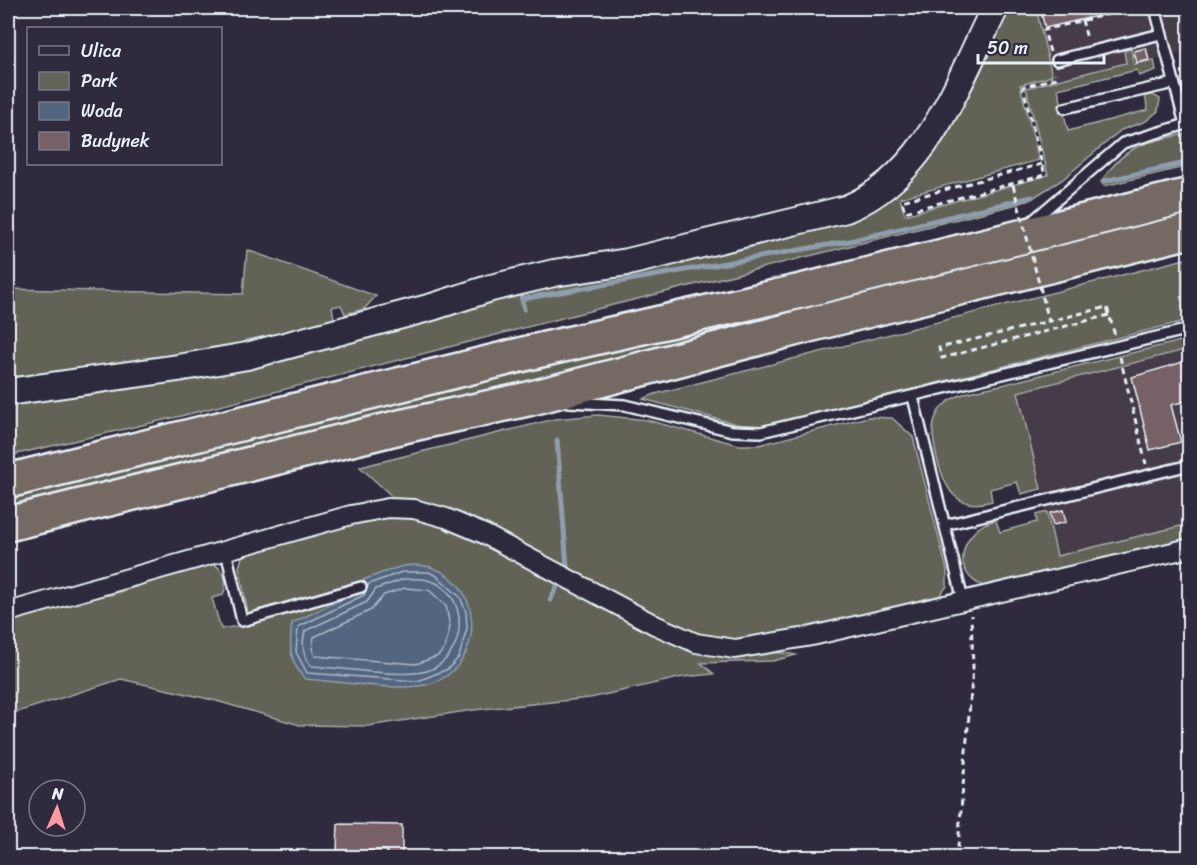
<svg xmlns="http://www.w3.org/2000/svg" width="1197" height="865" font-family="Sriracha,sans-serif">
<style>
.built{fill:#453a49}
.green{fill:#626457;stroke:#a5aaa8;stroke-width:1.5}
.water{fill:#53667f;stroke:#8f9eaf;stroke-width:1.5}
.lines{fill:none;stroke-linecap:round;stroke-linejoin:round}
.shore{stroke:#acb9c8;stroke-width:1.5}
.stream{stroke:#8f9eaf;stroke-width:5}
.building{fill:#776166;stroke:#e8f1f8;stroke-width:1.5}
.lane-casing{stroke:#e8f1f8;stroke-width:14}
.street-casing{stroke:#e8f1f8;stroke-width:22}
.secondary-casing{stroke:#e8f1f8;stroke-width:30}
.highway-casing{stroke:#e8f1f8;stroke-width:38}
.path{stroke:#e8f1f8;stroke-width:3;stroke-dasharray:6 4.5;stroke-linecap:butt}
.lane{stroke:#2f2a3d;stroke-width:9}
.street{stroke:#2f2a3d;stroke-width:18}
.secondary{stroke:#2f2a3d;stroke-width:26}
.highway{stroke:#756964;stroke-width:33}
.path-bridge{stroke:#e8f1f8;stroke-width:3;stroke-dasharray:6 4.5;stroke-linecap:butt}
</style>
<rect width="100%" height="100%" fill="#2f2a3d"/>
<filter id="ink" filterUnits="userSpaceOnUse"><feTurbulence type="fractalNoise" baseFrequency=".0167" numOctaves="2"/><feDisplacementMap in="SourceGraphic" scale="12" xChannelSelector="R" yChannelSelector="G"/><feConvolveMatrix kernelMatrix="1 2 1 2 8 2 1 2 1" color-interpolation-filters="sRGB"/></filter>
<g filter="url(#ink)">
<path class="built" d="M1014,8H1189V51L1012,96Z
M1189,349V524L1057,556L1017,392Z"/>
<path class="green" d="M1002,8H1036L1052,76L1020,85L1039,160L900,198L905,215L1048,175L1026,88L1126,63L1124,51L1131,49L1134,64L1154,60L1156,70L1139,76L1137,70L1058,89L1068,131L1148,110L1145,96L1153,95L1160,99L1158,111L1146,121L1121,130L1062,180L1031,199L1014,205L601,308L181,416L8,456V400L457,307L870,205Z
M1189,133V166L1104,186L1101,182C1127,142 1146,143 1189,133Z
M1189,206V219L8,512V498L267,433L520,374Z
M247,250L376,296L364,309L345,314L341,305L332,307L334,318L330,325L246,340L229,353L138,368L8,379V289L243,294Z
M1189,258V320L761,427L744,426L643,399L655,394Z
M1189,339V349L1018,392L1041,489L1021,494L1017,482L990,489L992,501C956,512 945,489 937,458C932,437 928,415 949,401C965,390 989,388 1006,384C1067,368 1128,354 1189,339Z
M598,415L647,420L739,445H759L868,417L892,418L913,437L947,570V586L937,599L776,635L724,642L678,628L441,507L395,499L360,467L555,419Z
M1047,512L1057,556L1189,524V538L986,587C947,574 962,527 996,520L1000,532L1037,522L1036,515Z
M405,514L442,522L676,642C694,649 711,656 731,656C754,657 774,649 796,655L773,661L701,663L714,674L683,677L590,698L473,710L368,726L300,725L213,700L121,679L8,715V620L95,596L111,595L210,562C224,569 229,580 223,595L212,598L221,629L250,624L239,567L243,554L368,517Z"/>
<path class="water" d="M402,566C412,565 424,564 433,568C486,586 484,666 432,683C404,693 338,681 305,679C289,662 289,646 292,623L361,590L360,581Z"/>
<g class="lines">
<path class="shore" d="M402,572H429L437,576L460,597L466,612L467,628L459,657L448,669L418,681L307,673L296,652L298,627L364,595L369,584Z
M404,579C411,579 420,578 427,580C470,589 470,657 427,671C403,678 340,668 312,666C302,658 302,643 305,631L367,602L376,589Z
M405,588L429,590L446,606L450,627L445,648L438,656L416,664L315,656L312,649L314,637L371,610L384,595Z"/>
<path class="stream" d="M1105,181L1190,162
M521,296L524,309
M522,299L850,241L1032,197
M550,600L567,567L557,440"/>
</g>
<path class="building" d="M1040,8H1110V13L1045,28Z
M1146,48L1149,60L1137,63L1134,51Z
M1190,360V400L1171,405L1181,442L1150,450L1132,377Z
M1063,510L1066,522L1053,525L1050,513Z
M338,824L402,825V858H387V851L337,850Z"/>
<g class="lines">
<defs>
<path id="lane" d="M1155,8L1185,124
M1057,60L1161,34
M1065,108L1174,83
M1030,223L1123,143L1190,123
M913,397L963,600
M569,402L625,405L733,431L761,432L1190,329
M945,525L1190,465
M226,551L242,621L361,587"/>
<path id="street" d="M8,612L351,515L388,508L414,509L446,518L484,534L655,625L696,643L735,649L812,636L1190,548"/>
<path id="secondary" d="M8,392L178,368L247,356L432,307L491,288L554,273L628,262L846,209C928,176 958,81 995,8"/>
<path id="highway" d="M8,481L532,352L801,291L1190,195
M8,524L404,426L528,399L809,325L1190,231"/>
</defs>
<use href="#lane" class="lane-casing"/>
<use href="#street" class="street-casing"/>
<use href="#secondary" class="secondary-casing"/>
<use href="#highway" class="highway-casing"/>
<path class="path" d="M1082,20L1087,39
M1050,52L1044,30L1117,12L1116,8
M1042,164L902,201L905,212L1045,175L1042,164L1023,87L1056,78L1055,73
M1109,315L942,358L939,348L1107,307L1115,336
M1120,357L1146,464
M957,858L973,667L971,615"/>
<use href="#lane" class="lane"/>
<use href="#street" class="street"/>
<use href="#secondary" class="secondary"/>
<use href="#highway" class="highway"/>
<path class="path-bridge" d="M1013,185L1049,321"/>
</g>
</g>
<rect width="1197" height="865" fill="none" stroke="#2f2a3d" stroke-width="30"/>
<rect x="15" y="15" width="1167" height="835" fill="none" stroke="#e8f1f8" stroke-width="2" filter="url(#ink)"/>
<rect x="27" y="27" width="195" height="138" fill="#2f2a3d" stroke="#797a88" stroke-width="1.5"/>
<rect x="39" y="46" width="30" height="9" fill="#2f2a3d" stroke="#797a88" stroke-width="1.5"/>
<text x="81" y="57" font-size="18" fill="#e8f1f8">Ulica</text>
<rect x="39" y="72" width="30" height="18" fill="#626457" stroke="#797a88" stroke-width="1.5"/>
<text x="81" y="87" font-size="18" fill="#e8f1f8">Park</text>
<rect x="39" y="102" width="30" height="18" fill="#53667f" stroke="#797a88" stroke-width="1.5"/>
<text x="81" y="117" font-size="18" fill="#e8f1f8">Woda</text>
<rect x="39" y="132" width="30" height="18" fill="#776166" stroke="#797a88" stroke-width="1.5"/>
<text x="81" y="147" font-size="18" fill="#e8f1f8">Budynek</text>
<g transform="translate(57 808) rotate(3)"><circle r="28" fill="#2f2a3d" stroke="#797a88" stroke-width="1.5"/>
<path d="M0-4.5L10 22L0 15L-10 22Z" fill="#ff9aa2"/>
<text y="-9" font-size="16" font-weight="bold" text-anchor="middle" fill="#e8f1f8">N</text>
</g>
<path d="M978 54v9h126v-9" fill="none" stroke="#e8f1f8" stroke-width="3"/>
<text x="987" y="54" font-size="18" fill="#e8f1f8" stroke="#2f2a3d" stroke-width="4.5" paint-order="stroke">50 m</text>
</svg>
